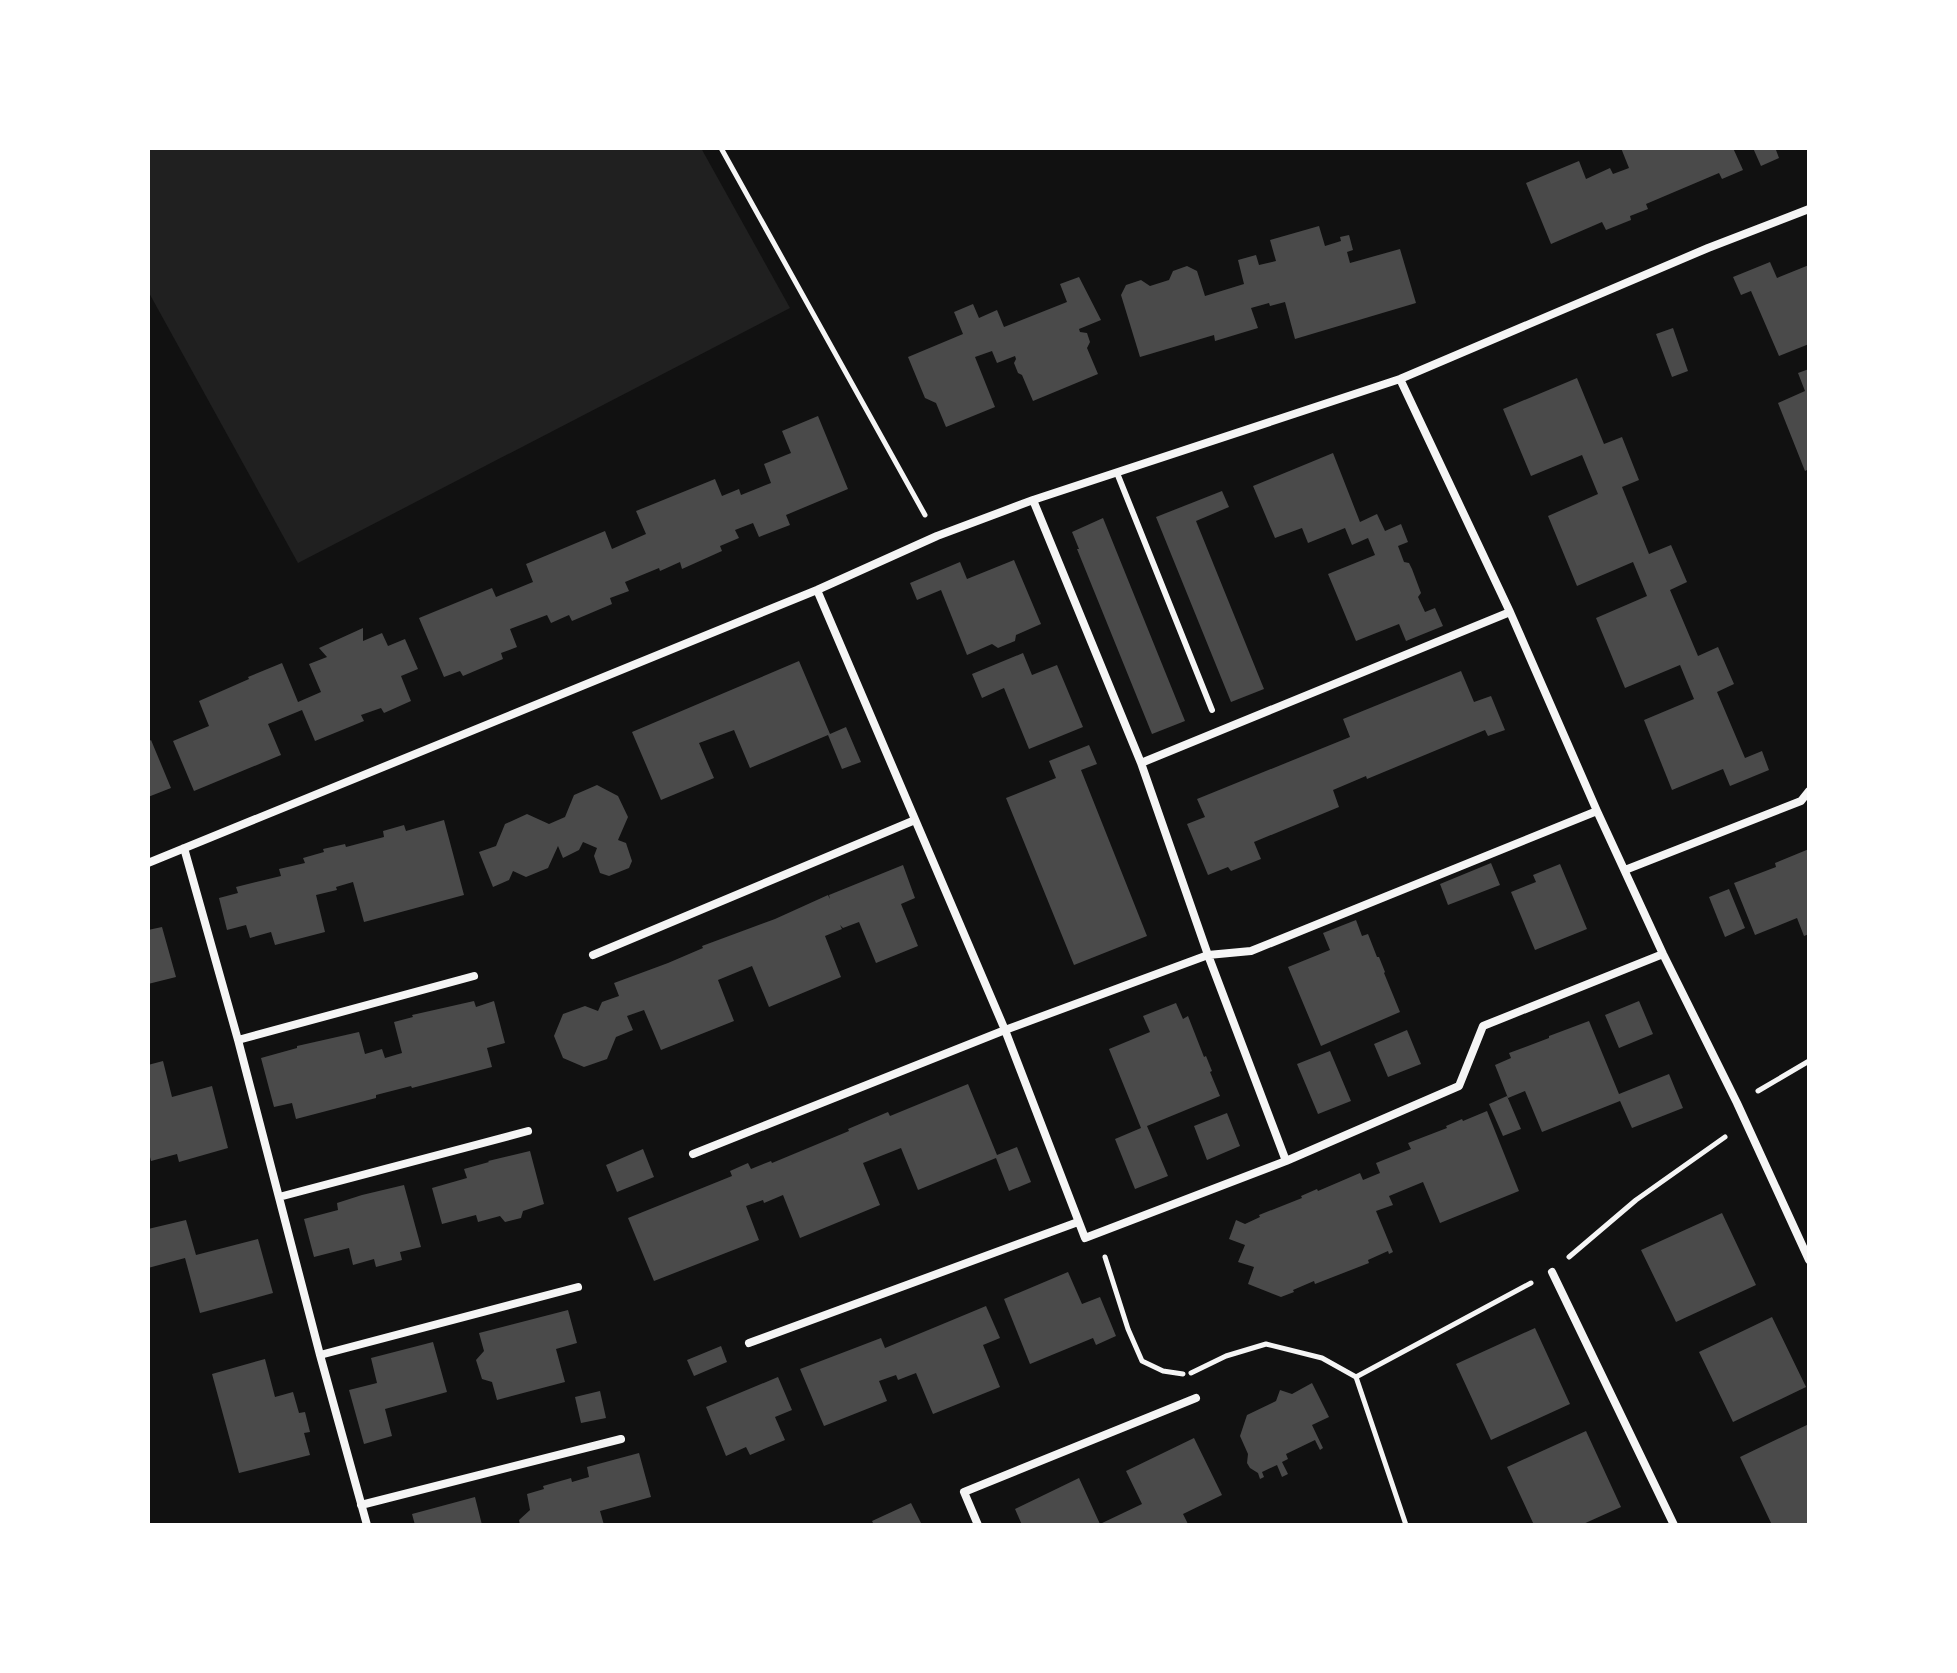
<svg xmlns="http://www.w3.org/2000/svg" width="1957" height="1673" font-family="Figtree,sans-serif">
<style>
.green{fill:#202020}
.building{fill:#4a4a4a}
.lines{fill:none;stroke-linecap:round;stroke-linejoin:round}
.path{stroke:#f5f5f5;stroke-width:5}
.service{stroke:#f5f5f5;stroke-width:6}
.minor{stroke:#f5f5f5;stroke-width:8}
</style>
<rect width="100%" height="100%" fill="#111"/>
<path class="green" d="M148,148H701L790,308L298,563L148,291Z"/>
<path class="building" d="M1621,148H1733L1743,170L1722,179L1719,173L1646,204L1648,209L1630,216L1631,220L1606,230L1602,222L1551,244L1526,183L1579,161L1586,179L1610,168L1613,174L1629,168Z
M1753,148H1781L1776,150L1779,158L1761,166Z
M1319,226L1325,246L1341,241L1340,237L1349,235L1353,250L1347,252L1350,263L1400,249L1416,303L1295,339L1285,302L1270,306L1269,303L1251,308L1258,328L1215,341L1214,335L1140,357L1121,295L1126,285L1141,280L1150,286L1169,280L1173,271L1187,266L1197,271L1205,296L1244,284L1238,260L1256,255L1259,265L1276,261L1270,240Z
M1770,262L1777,278L1809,265V344L1779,356L1751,291L1741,295L1733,277Z
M1079,277L1101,320L1079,329L1080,332L1087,333L1090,342L1087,348L1098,374L1033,401L1022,375L1018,373L1014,363L1016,359L1015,356L997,363L992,351L975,357L995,407L946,427L936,403L925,398L908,357L963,334L954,312L973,304L979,318L997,310L1004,327L1067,302L1060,284Z
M1673,328L1688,371L1672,377L1656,334Z
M1809,369V469L1805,471L1778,403L1805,391L1798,373Z
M1577,378L1604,444L1622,437L1639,480L1622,487L1649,554L1671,545L1687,582L1670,590L1698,656L1718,647L1734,684L1717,692L1745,758L1762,751L1769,770L1730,786L1723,769L1672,790L1644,720L1694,699L1680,665L1625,688L1596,618L1647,596L1633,562L1577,586L1548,516L1598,494L1582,455L1531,476L1503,409Z
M818,416L848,489L786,515L790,525L759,537L753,523L735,530L739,538L720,546L722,551L682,569L680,562L660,571L659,568L625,582L629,591L610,598L612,604L572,621L569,615L551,623L547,615L510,629L517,647L501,653L503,659L463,676L460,671L444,677L419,618L492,588L496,597L533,582L526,564L605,531L612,549L646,534L636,511L715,479L722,496L739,489L741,495L771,483L764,464L791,453L782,431Z
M1333,453L1360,522L1377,514L1385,531L1401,524L1408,542L1398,546L1404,562L1409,563L1412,569L1421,593L1418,597L1425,612L1435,608L1443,626L1406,641L1399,624L1356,641L1328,574L1375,555L1368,538L1352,545L1345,528L1308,543L1302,528L1275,538L1253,486Z
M1222,491L1229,507L1196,521L1264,689L1231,702L1156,517Z
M1103,518L1185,721L1152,734L1077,549H1079L1072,532Z
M1014,560L1041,624L1016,635L1015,641L998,648L992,644L967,655L941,590L917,600L910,583L960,562L967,579Z
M363,628V641L382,633L388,646L405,639L418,669L401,676L411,701L384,713L381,708L361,715L364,721L315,741L302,710L268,724L281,755L194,791L173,741L209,726L199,701L249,679L248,677L282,663L298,702L321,692L309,664L327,657L319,648Z
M1023,653L1032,675L1057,665L1083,727L1029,749L1004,688L982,698L972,674Z
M799,661L830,734L846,727L861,762L842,769L828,735L750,768L734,730L699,743L714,778L661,800L632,732Z
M1461,671L1474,702L1491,696L1505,730L1488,736L1485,730L1367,779L1366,776L1333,790L1339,807L1254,842L1261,859L1231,871L1228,867L1208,875L1187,824L1205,817L1197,799L1350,737L1343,719Z
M151,740L171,788L148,797V742Z
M1089,745L1097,764L1081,770L1147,936L1074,965L1006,798L1056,778L1049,761Z
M597,785L618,796L628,817L618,840L626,843L632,861L629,868L609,876L600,873L594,856L597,848L583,842L579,850L563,858L558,846L548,868L526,877L513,871L509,880L493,887L479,852L496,846L505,824L527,814L549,824L565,817L574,795Z
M444,820L464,895L364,922L353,882L336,887L337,890L316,895L325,932L275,945L271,932L250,938L246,925L227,930L219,898L238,893L236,887L281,876L279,869L305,863L303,858L324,852L323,849L345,844L346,847L384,837L383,831L404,825L406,831Z
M1809,849V934L1804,936L1797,918L1755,935L1734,883L1776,867L1775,863Z
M1491,863L1500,885L1448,905L1440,884Z
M1560,864L1587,929L1535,950L1511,892L1536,882L1533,875Z
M903,865L915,898L901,904L918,946L876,963L859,922L843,928L840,925L842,929L825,936L841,977L769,1007L752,966L718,980L734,1021L661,1050L644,1010L627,1016L633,1030L616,1037L607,1059L584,1067L563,1058L554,1036L563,1014L585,1006L598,1011L602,1002L619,996L614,983L668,963L703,948L702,946L775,919L828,895L830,899L829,895Z
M1729,889L1745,928L1725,937L1709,897Z
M1356,920L1362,936L1368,934L1377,957H1379L1385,972L1384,973L1400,1012L1321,1046L1288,967L1330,950L1323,933Z
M162,927L176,977L148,984V930Z
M474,1001L476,1007L494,1001L505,1043L487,1048L492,1067L412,1088L411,1086L376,1095V1098L296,1119L292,1103L274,1107L261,1058L297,1048V1046L359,1032L365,1054L382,1049L385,1058L402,1053L394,1022L413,1017L412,1015Z
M1639,1001L1653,1034L1619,1048L1605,1015Z
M1176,1003L1183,1019L1188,1016L1204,1057L1206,1056L1212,1071L1210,1072L1220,1096L1147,1126L1168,1176L1135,1189L1115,1139L1141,1128L1109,1049L1150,1032L1143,1016Z
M1589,1021L1619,1094L1669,1074L1683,1108L1632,1128L1620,1101L1542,1132L1525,1091L1508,1098L1495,1065L1511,1058L1509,1053L1549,1038V1036Z
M1407,1030L1421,1064L1388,1077L1374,1044Z
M1330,1051L1351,1101L1318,1114L1297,1064Z
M163,1061L172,1097L212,1086L228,1148L179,1162L177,1154L151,1161L148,1149V1065Z
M968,1084L997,1155L1017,1147L1031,1182L1009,1191L996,1158L918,1190L901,1148L863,1163L880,1205L800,1238L783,1195L764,1203L763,1200L746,1206L759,1240L654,1281L628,1218L732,1176L730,1171L748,1163L751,1169L771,1161L772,1163L849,1131L848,1129L888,1112L890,1116Z
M1507,1096L1521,1129L1503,1136L1489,1104Z
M1487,1111L1519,1191L1440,1223L1423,1182L1389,1196L1393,1205L1376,1211L1393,1252L1389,1254L1388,1251L1368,1260L1369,1263L1315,1284L1314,1281L1293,1290L1294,1292L1281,1297L1248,1284L1254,1267L1238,1262L1245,1245L1229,1239L1236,1220L1245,1224L1260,1217L1259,1215L1302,1198L1301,1196L1317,1189L1318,1191L1360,1173L1363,1180L1380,1173L1376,1163L1411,1149L1408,1143L1447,1128L1446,1126L1462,1119L1463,1121Z
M1227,1113L1240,1146L1207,1160L1194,1126Z
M643,1149L654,1177L617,1192L606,1165Z
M530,1151L544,1204L523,1211L521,1218L505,1222L500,1216L478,1222L476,1215L442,1224L432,1188L467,1178L464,1169L489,1162L488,1161Z
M404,1185L421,1247L400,1252L402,1260L376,1267L374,1259L353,1265L349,1248L314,1257L304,1219L338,1210L337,1203L362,1195Z
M1722,1213L1756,1285L1676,1322L1641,1250Z
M186,1220L196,1255L258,1239L273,1293L200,1313L185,1258L148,1268V1229Z
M1068,1272L1082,1304L1100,1297L1116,1336L1096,1345L1093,1338L1030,1364L1004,1299Z
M986,1306L1000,1338L983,1345L1000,1387L933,1414L916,1373L898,1380L896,1375L879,1381L887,1401L824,1426L800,1369L881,1338L885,1348Z
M568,1310L577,1343L556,1349L565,1382L497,1400L492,1382L482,1379L476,1360L484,1351L479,1333Z
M1772,1317L1806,1387L1733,1422L1699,1352Z
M1535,1328L1570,1404L1491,1440L1456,1364Z
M433,1342L447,1392L385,1409L392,1436L364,1444L349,1390L377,1383L371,1358Z
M721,1346L727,1362L694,1376L687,1360Z
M265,1359L275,1397L293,1392L299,1413L305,1412L310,1432L304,1433L310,1455L239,1473L212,1374Z
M778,1377L792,1410L775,1417L785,1440L750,1455L746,1447L726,1456L706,1407Z
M1312,1383L1329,1417L1312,1425L1323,1448L1320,1450L1315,1440L1286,1454L1288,1459L1282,1462L1288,1474L1282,1477L1277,1465L1262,1472L1264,1477L1260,1479L1258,1473L1250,1468L1247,1463L1248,1454L1240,1436L1247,1415L1276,1401L1280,1390L1292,1394Z
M600,1391L606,1418L581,1423L575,1397Z
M1809,1424V1525H1772L1740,1457Z
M1586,1431L1621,1507L1581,1525H1534L1507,1467Z
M1194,1438L1222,1495L1183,1514L1188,1524L1186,1525H1022L1015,1509L1079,1478L1100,1524L1142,1504L1126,1471Z
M639,1453L651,1497L600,1511L604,1525H520L519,1520L530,1510L527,1494L544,1489L543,1486L571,1478L572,1482L589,1477L587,1467Z
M475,1497L482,1525H415L412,1514Z
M911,1503L922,1525H874L872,1521Z"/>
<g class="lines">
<path class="path" d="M721,148L925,515
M1758,1091L1809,1061
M1105,1257L1128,1329L1142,1361L1163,1371L1183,1374
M1569,1257L1636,1200L1725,1137
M1191,1373L1226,1356L1266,1344L1322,1358L1356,1377L1406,1525
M1356,1377L1531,1283"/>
<path class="service" d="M1117,473L1212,710"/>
<path class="minor" d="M1400,379L1510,612L1597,811L1663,954L1737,1103L1809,1260
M1033,500L1141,763L1208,955L1286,1161
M817,590L1005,1030L1085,1238L1286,1161L1459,1086L1483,1026L1663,954
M1141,763L1510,612
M184,848L238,1040L320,1355L367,1525
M148,863L817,590L937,536L1033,500L1400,379L1708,248L1809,209
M1625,870L1801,801L1809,791
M593,955L915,820
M238,1040L474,976
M693,1154L1005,1030L1208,955L1251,951L1597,811
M279,1197L528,1131
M1552,1272L1674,1525
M749,1343L1078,1222
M320,1355L578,1287
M361,1505L621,1439
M978,1525L964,1492L1196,1398"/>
</g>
<rect width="1957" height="1673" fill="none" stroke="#ffffff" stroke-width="300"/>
</svg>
